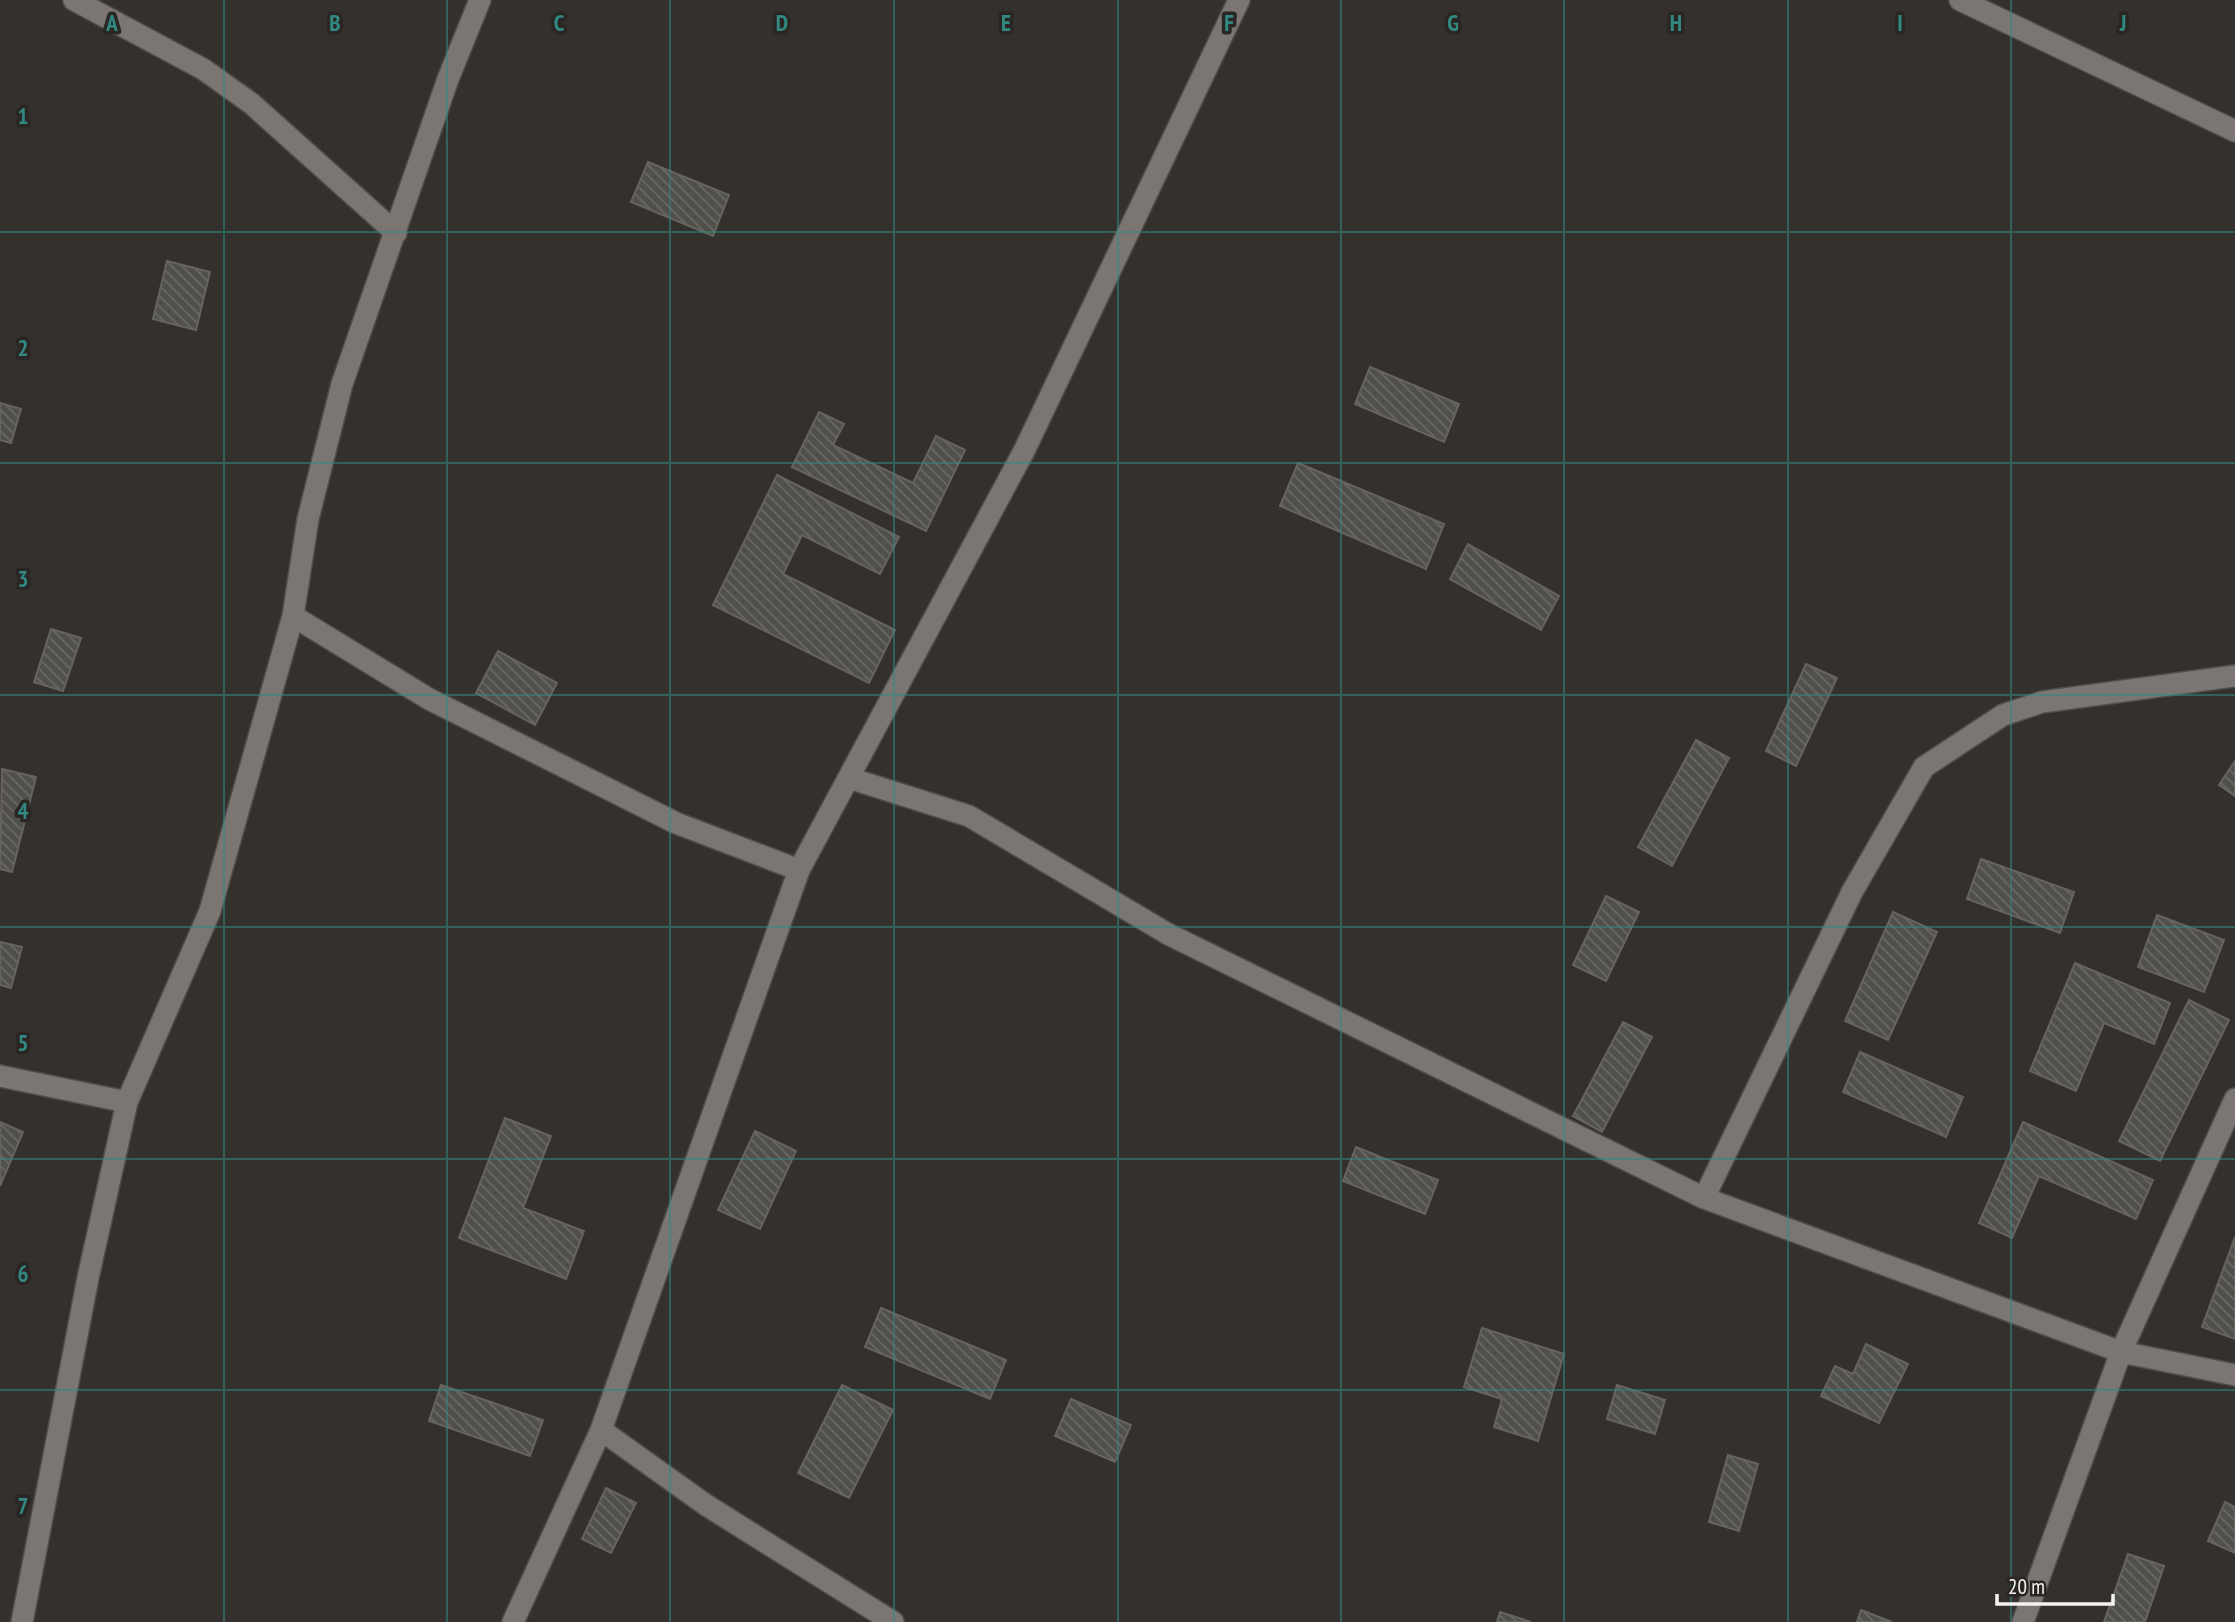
<svg xmlns="http://www.w3.org/2000/svg" width="2235" height="1622" font-family="'PT Sans Narrow',sans-serif">
<style>
.building{fill:url(#building-back-hatch);stroke:#66645f;stroke-width:2}
.lines{fill:none;stroke-linecap:round;stroke-linejoin:round}
.minor-casing{stroke:#4f4d4a;stroke-width:24}
.minor{stroke:#7b7673;stroke-width:21}
.grid{fill:none;stroke:#328982;stroke-width:2;stroke-opacity:0.55}
.grid-label{font-size:23px;text-anchor:middle;font-weight:bold;fill:#328982;stroke:#2a2623;stroke-width:7;stroke-linejoin:round;paint-order:stroke}
</style>
<defs>
<pattern id="building-back-hatch" width="6" height="6" patternUnits="userSpaceOnUse" patternTransform="scale(1.75)"><rect width="6" height="6" fill="#514f4a"/><path d="M-1 5l2 2M0 0l6 6M5-1l2 2" fill="none" stroke="#6b6965"/></pattern>
</defs>
<rect width="100%" height="100%" fill="#34302d"/>
<path class="building" d="M648,162L729,195L713,236L631,202Z
M167,261L210,272L196,330L153,319Z
M1370,367L1459,404L1444,442L1355,404Z
M0,403L21,409L11,443L0,440Z
M819,412L844,424L833,445L913,483L936,436L965,450L926,531L792,467Z
M1298,463L1444,524L1426,569L1280,506Z
M777,475L899,537L880,574L802,535L783,574L895,630L869,683L713,605Z
M1468,544L1559,596L1541,630L1450,579Z
M51,629L81,638L63,691L34,682Z
M498,651L557,683L535,725L476,693Z
M1806,664L1837,678L1796,766L1766,751Z
M1696,740L1729,758L1672,866L1638,847Z
M2235,761V796L2219,785Z
M2,769L36,777L12,872L0,869Z
M1981,859L2074,892L2060,933L1967,899Z
M1606,896L1639,912L1606,981L1573,965Z
M1893,912L1937,932L1888,1040L1845,1021Z
M2157,915L2224,940L2204,992L2138,967Z
M0,942L22,947L11,988L0,985Z
M2075,963L2170,1003L2154,1044L2104,1023L2076,1091L2030,1071Z
M2189,1000L2229,1020L2160,1161L2119,1141Z
M1623,1022L1652,1037L1602,1132L1573,1116Z
M1860,1052L1963,1097L1946,1137L1843,1092Z
M505,1118L551,1136L523,1208L584,1231L566,1279L459,1238Z
M0,1122L23,1132L0,1186Z
M2023,1122L2153,1180L2136,1219L2039,1176L2012,1238L1979,1223Z
M755,1131L796,1151L760,1229L718,1210Z
M1356,1147L1438,1180L1425,1214L1343,1181Z
M2235,1237V1339L2202,1327Z
M881,1308L1006,1360L990,1399L865,1347Z
M1482,1328L1564,1354L1538,1441L1494,1427L1502,1399L1464,1387Z
M1866,1344L1908,1364L1879,1423L1821,1396L1835,1366L1853,1374Z
M441,1385L543,1420L530,1456L429,1421Z
M842,1385L893,1410L849,1498L798,1473Z
M1617,1385L1665,1400L1655,1434L1607,1419Z
M1071,1399L1131,1425L1115,1462L1055,1436Z
M1728,1455L1758,1464L1739,1531L1709,1522Z
M606,1488L636,1503L611,1553L582,1539Z
M2225,1502L2235,1507V1553L2208,1541Z
M2128,1554L2164,1566L2145,1622H2104Z
M1861,1610L1892,1622H1857Z
M1500,1612L1531,1622H1497Z"/>
<g class="lines">
<defs>
<path id="minor" d="M74,0L203,69L252,104L396,233
M1960,0L2235,131
M293,616L429,699L676,823L799,870
M849,778L969,816L1168,934L1704,1198L2121,1352L2235,1375
M0,1076L127,1102
M1704,1198L1852,892L1924,767L2003,715L2042,702L2235,676
M601,1430L706,1505L893,1622
M22,1622L88,1278L127,1102L210,911L293,616L308,519L342,384L448,79L480,0
M513,1622L601,1430L799,870L1024,451L1239,0
M2023,1622L2121,1352L2235,1099"/>
</defs>
<use href="#minor" class="minor-casing"/>
<use href="#minor" class="minor"/>
</g>
<path class="grid" d="M224,0V1622M447,0V1622M670,0V1622M894,0V1622M1118,0V1622M1341,0V1622M1564,0V1622M1788,0V1622M2011,0V1622M0,232H2235M0,463H2235M0,695H2235M0,927H2235M0,1159H2235M0,1390H2235"/>
<g class="grid-label">
<text x="112" y="31">A</text>
<text x="335" y="31">B</text>
<text x="559" y="31">C</text>
<text x="782" y="31">D</text>
<text x="1006" y="31">E</text>
<text x="1229" y="31">F</text>
<text x="1453" y="31">G</text>
<text x="1676" y="31">H</text>
<text x="1900" y="31">I</text>
<text x="2123" y="31">J</text>
<text x="23" y="124">1</text>
<text x="23" y="356">2</text>
<text x="23" y="587">3</text>
<text x="23" y="819">4</text>
<text x="23" y="1051">5</text>
<text x="23" y="1282">6</text>
<text x="23" y="1514">7</text>
</g>
<path d="M1997 1594v10h116v-10" fill="none" stroke="#f5f3f1" stroke-width="3.5"/>
<text x="2008" y="1594" font-size="21" fill="#f5f3f1" stroke="#2a2623" stroke-width="5" paint-order="stroke">20 m</text>
</svg>
